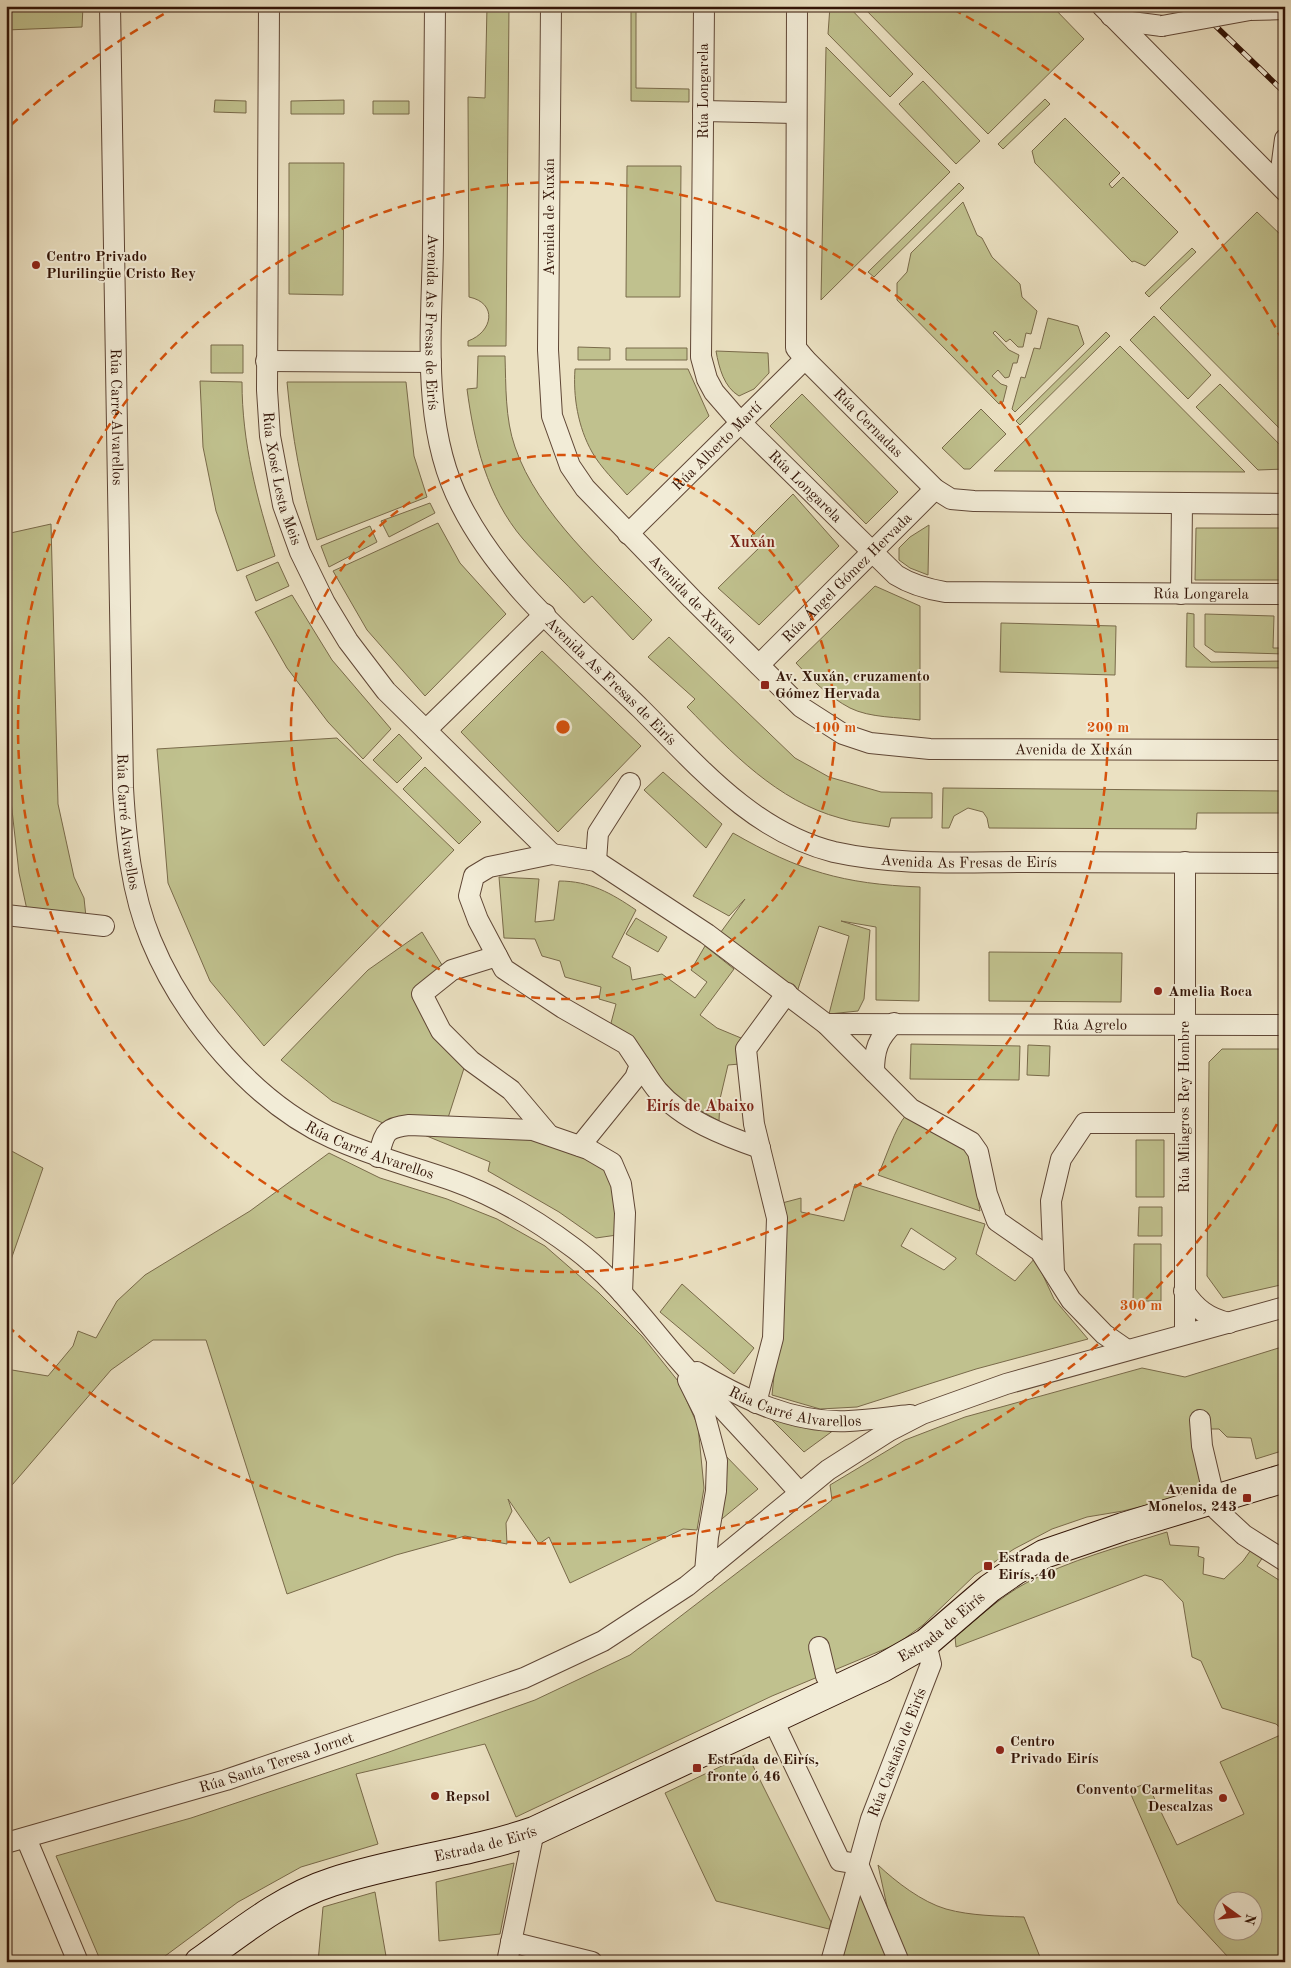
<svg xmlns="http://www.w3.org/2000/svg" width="1291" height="1968" font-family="'Old Standard TT',serif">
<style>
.green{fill:#c0c18e;stroke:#796a4a;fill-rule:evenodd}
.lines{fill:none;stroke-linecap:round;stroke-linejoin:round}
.street-casing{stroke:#604736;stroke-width:22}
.secondary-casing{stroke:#321407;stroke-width:30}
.street{stroke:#f2ecd7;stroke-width:20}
.secondary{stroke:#f2ecd7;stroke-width:28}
.rail-casing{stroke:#321407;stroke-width:5.5}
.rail{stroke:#f2ecd7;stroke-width:4;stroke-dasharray:11;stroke-linecap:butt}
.street-bridge-casing{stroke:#604736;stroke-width:22;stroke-linecap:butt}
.street-bridge{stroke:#f2ecd7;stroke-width:20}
.ring{fill:none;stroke:#d6520c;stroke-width:2.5;stroke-dasharray:9 6}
.poi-dot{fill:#8f2418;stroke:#f2ecd7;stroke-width:2}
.labels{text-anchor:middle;stroke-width:4;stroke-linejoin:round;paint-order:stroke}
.street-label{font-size:15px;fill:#321407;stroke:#f2ecd7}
.poi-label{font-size:15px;font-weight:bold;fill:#321407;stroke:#f2ecd7;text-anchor:start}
.neighbourhood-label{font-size:16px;font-weight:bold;fill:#7a1f14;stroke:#f2ecd7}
.centre{fill:#d6520c;stroke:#f2ecd7;stroke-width:2.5}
.ring-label{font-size:15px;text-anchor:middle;font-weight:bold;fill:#d6520c;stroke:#f2ecd7;stroke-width:4;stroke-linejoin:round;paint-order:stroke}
</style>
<rect width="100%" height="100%" fill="#ebe1c2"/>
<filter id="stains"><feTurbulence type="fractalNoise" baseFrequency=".004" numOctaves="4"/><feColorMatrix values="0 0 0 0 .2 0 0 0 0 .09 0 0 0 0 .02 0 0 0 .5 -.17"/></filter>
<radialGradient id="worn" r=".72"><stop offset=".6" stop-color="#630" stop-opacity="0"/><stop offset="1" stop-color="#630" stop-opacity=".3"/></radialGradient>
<path class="green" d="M6,6H83L82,27L6,30Z
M487,6H509L506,346H468V341C493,332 498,303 469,297L468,97L485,98Z
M631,6H636V88L689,89V102L631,101Z
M830,6H848L913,74L890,97L828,34Z
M862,6H1052L1084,39L988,134Z
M826,47L950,172L821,300Z
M923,81L980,141L956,164L899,104Z
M1045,99L1050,104L1003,149L998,144Z
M215,100L246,101V113L214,112Z
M344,100V114H291V101Z
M373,101H409V114H373Z
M1065,118L1120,173L1109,184L1112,188L1123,177L1178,232L1145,266L1134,261L1132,262L1035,163L1032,151Z
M289,163H344L343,295L289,294Z
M627,166H681L680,297H626Z
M959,183L964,188L874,277L868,272Z
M963,202L977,235L982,238L992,257L1020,284L1022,297L1037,311L1031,334L1026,333L1023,347H1018L1010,339L1006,342L995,331L993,333L1009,350L1019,355L1017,363H1013L1009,377L1005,378L998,370L992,376L1001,384L1007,386L1003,402L999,404L897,300V283L907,272L911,253Z
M1257,212L1285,239V434L1160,308Z
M1192,248L1196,252L1149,297L1145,293Z
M1154,316L1211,375L1188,399L1130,340Z
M1048,318L1078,326L1084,344L1015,412L1012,409L1021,377L1025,378L1034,348L1040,349Z
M1106,332L1110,336L1020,425L1016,421Z
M211,345H243V373H211Z
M1120,346L1245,472L994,471Z
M578,347L610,348V360H578Z
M626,348H687V360H626Z
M716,351L768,353L769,373L754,389L739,396C724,387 719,368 716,351Z
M478,356H505C506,385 505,419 515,447C538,514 603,570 652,620L633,640L592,596L584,603C564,581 542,561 523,539C487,497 474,442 467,389L477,388Z
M575,369H688L709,416L627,495C616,482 601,468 592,452C578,427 573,397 575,369Z
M200,381L242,382C242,443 257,499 275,556L237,571L216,511L203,447Z
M287,382H406L414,456L427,497L317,540C301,487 292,436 287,382Z
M1220,384L1285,450V469L1258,470L1196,407Z
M802,394L898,492L866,524L770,426Z
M981,409L1006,434L970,469H964L942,448Z
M793,494L839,546L759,625L718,588L761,546L751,536Z
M430,503L435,513L389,537L381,521Z
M438,523L460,563L506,614L425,696L367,630L333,571Z
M51,524L58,804L74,877L84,898L86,917L27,910L19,873L6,756V534Z
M929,525L928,575L910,568L899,560V548L910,537Z
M370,526L377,542L329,567L321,546Z
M1196,528H1285V580H1195Z
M278,562L289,586L256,601L246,576Z
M875,586L920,606V720C898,717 870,718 850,708C829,697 811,679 796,663Z
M292,595L332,660L391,729L363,759L328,722L287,668L255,612Z
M1187,613L1194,614V647L1211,662L1285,661V668L1186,667Z
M1205,614L1274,616L1273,648H1285V654L1215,652L1205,645Z
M1001,623L1116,626L1115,675L1000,672Z
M669,637L795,758L829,777L881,792L932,793V818H891L889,827C873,824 855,823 840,818C777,801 731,752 687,707L695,699L648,657Z
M542,651L641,746L558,832L461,732Z
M399,734L422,758L397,783L373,760Z
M337,738L454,850L264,1046L210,981L168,883L157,749Z
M425,767L481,822L459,844L403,789Z
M663,772L722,824L706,848L644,790Z
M943,788L1285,791V813H1197L1196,829L989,828L987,818L983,812L968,808L954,816L949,828H942Z
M733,833C799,871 843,884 920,887L919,1001L876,1000V927L841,921L870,930L864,999L858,1011L829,1014L849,936L819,926L797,992L718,936L745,899L729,916L693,896Z
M499,877L539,879L535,922L554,920L559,881C590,881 611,893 636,910L612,957L630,967L632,980L662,974L695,998L707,982L691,970L705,946L734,969L700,1015L717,1028L741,1038L740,1064L728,1065L720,1099L719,1121L665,1090L631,1043L611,1023L616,1004L599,999L601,987L565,977L560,961L542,956L535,939L504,938Z
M636,918L667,937L658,952L626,934Z
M422,932L442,965L416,993L466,1062L447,1121L383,1123L332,1101L281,1060L368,970Z
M989,952L1122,953L1121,1002L989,1001Z
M911,1044L1020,1046L1019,1080L910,1079Z
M1028,1045L1050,1046L1049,1076L1027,1075Z
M1222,1049H1285V1284L1223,1298L1207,1276L1209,1062Z
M906,1115L970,1151L980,1211L878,1175C886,1158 895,1128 906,1115Z
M417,1132L530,1138L599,1162L616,1186L617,1235L596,1238L559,1212L488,1171L490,1162Z
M1136,1140H1164V1197H1136Z
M6,1148L43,1168L6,1274Z
M329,1153L380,1178L447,1199L497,1219L545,1246L599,1293L642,1336L678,1381L698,1426L704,1488L697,1530L683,1529L570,1583L549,1537L539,1544L508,1499L512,1511L506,1523L507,1544L465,1536L396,1555L287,1594L206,1340H153L111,1370L6,1492V1369L48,1376L73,1346L78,1331L96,1338L117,1301L145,1275L250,1211Z
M855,1184L985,1224L976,1254L1015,1281L1035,1258L1054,1299L1088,1339L976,1369L857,1407L820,1409L772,1395L780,1318L782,1203L801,1198V1212L844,1221ZM911,1228L956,1258V1259L944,1270L901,1246Z
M1139,1207H1162V1236H1138Z
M1134,1244H1161V1301H1133Z
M682,1284L754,1348L734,1374L660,1312Z
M1285,1346V1450L1256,1459L1251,1438L1227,1437L1219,1429H1209L1207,1490L1123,1511L1087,1517L1052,1529L1014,1549L975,1575L923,1625L897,1644L772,1696L516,1817L485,1744L356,1774L378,1844L301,1867L238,1902L157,1962H101L56,1856L191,1818L389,1752L535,1700L630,1655L832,1500L830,1485L905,1440L965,1417L1142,1368L1185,1377Z
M768,1416L838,1427L804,1452Z
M721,1451L758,1489L717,1523Z
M1167,1532L1170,1545L1199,1547L1198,1556L1204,1558L1203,1574L1224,1579L1243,1561L1253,1547L1265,1554L1257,1566L1285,1584V1732L1276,1724L1222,1708L1201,1661L1192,1657L1183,1602L1162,1580L1145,1575L956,1647L955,1637C977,1619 1000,1597 1026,1583C1070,1560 1119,1547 1167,1532Z
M1285,1733V1962H1236L1228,1957L1178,1903L1129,1790L1147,1783L1177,1845L1244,1814L1220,1762ZM1254,1900V1930H1224V1900Z
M747,1754L831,1922L829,1929L716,1901L665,1793Z
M514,1863L500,1934L439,1941L436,1882Z
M878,1865C896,1882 922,1902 946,1909C971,1916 999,1916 1024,1917L1042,1962H908L889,1915Z
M860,1890L893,1962H841Z
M375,1892L387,1962H318L323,1907Z"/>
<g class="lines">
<defs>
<g id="street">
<path id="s1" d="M110,6L123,788C126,839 131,892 151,940C183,1018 254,1103 332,1138C372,1156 413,1167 454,1181C496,1196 539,1222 575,1249C615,1279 645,1321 677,1358C717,1404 759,1447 799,1492"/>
<path id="s2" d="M269,6L267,390L270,436L283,505L300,552L325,603L348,641L386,691L552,854"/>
<path id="s3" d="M435,6C435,85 434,164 433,243C432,328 420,426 461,505C502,586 577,646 641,709C698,766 753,832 834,852C897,866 962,862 1026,862C1112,862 1198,863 1285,863"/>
<path id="s4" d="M551,6L548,350L552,416L570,466L585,488L692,599L801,707L843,734L870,743L930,749L1285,750"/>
<path id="s5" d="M704,6L701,357L707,379L714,392L740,422L896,575C912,585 927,589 945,592L1285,594"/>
<path id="s6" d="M797,6L796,348L805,359L935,489L951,499L974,501L1285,504"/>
<path d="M1102,6L1285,191"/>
<path d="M1250,10L1285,9"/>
<path d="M1111,16L1131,22L1162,26"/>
<path d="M703,111L795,113"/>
<path d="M1285,139L1282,162L1285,188"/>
<path d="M266,361L431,362"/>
<path id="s7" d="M628,534L805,359"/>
<path d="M1181,594L1182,503"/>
<path id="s8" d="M759,665L935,489"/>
<path d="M426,730L545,614"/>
<path d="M596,861L598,833L630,783"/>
<path d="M6,915L104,926"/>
<path d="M497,956L452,970L422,994L441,1031L471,1061L511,1090L549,1135"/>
<path id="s9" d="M826,1024L1285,1025"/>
<path d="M640,1065C646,1074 651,1083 658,1091C683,1120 725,1136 760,1148"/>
<path d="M874,1072C874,1050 878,1038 894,1023"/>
<path d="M580,1146L635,1078L640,1065L626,1044L563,1008L504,969L478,920L469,896L474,876L489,867L552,854L596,861L707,934L826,1024L911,1109L971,1142L978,1152L987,1194L997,1221L1040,1251L1071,1300L1104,1334L1127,1350"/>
<path d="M378,1157C385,1134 383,1128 409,1125L533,1130L588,1149L612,1163L621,1184L625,1213L622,1293"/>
<path d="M1054,1272L1051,1201L1061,1159L1085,1123H1185"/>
<path d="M1184,1291C1196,1309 1208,1318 1229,1323"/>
<path d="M1185,1334V862"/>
<path id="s10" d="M697,1372C743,1399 794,1424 849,1421C869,1420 890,1417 910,1415"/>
<path d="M688,1380L704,1412L717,1461L716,1491L708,1537L705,1572"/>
<path d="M756,1403L773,1338L777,1218L754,1124L746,1049L787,993"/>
<path d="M1200,1420L1202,1446L1217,1510L1244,1535L1285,1561"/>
<path d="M819,1647L826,1676L835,1689"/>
<path d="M772,1718L840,1861L858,1864"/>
<path d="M26,1838L78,1962"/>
<path id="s11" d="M6,1843L226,1780L524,1678L603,1641L687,1586L828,1470L889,1431L922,1414L1006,1384L1285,1307"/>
<path d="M858,1864L899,1962"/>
<path d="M511,1942L592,1962"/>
<path d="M507,1962L534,1831"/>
<path id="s12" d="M831,1962L871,1819L931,1664L926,1643"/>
</g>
<g id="secondary">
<path id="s13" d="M199,1962C241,1932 282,1898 332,1882C398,1860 468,1854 534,1831L882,1668L926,1643L990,1588L1016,1570L1044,1554L1123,1527L1285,1478"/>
</g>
</defs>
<use href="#street" class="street-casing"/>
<use href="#secondary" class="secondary-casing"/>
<use href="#street" class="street"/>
<use href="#secondary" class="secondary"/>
<defs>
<path id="rail" d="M1195,6L1285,93"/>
</defs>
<use href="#rail" class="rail-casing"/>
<use href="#rail" class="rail"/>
<defs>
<path id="street-bridge" d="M1162,26L1250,10"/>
</defs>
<use href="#street-bridge" class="street-bridge-casing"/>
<use href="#street-bridge" class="street-bridge"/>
</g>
<g class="ring">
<circle cx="563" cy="727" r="272"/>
<circle cx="563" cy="727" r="545"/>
<path d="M1284 1111A817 817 0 0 1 11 1329M11 125A817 817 0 0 1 173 9M953 9A817 817 0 0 1 1284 343"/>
</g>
<g class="poi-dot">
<circle cx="36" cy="265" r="5"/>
<rect x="760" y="680" width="10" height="10" rx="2.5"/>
<circle cx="1158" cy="991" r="5"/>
<rect x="1242" y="1493" width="10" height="10" rx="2.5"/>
<rect x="983" y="1561" width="10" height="10" rx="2.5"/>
<circle cx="1000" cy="1750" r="5"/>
<rect x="692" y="1763" width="10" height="10" rx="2.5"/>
<circle cx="435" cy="1796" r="5"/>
<circle cx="1223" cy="1798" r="5"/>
</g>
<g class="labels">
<g class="street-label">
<text transform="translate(703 91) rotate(-90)" y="5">Rúa Longarela</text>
<text transform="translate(549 217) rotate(-90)" y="5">Avenida de Xuxán</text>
<text dy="5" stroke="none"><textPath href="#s3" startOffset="316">Avenida As Fresas de Eirís</textPath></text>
<text dy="5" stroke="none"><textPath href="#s1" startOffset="411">Rúa Carré Alvarellos</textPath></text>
<text dy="5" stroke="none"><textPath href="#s6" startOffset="446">Rúa Cernadas</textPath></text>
<text dy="5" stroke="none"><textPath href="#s7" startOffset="125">Rúa Alberto Martí</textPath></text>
<text dy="5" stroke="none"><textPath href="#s2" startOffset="474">Rúa Xosé Lesta Meis</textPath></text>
<text dy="5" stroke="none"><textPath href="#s5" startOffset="520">Rúa Longarela</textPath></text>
<text dy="5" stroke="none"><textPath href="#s8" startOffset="124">Rúa Ángel Gómez Hervada</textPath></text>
<text dy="5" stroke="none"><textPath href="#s5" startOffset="955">Rúa Longarela</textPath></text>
<text dy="5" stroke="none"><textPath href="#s4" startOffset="645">Avenida de Xuxán</textPath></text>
<text dy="5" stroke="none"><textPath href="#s3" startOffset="736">Avenida As Fresas de Eirís</textPath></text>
<text dy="5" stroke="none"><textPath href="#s4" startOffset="1080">Avenida de Xuxán</textPath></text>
<text dy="5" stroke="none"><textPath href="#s1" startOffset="816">Rúa Carré Alvarellos</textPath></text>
<text dy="5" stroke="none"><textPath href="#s3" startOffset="1156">Avenida As Fresas de Eirís</textPath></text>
<text dy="5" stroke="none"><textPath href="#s9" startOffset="264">Rúa Agrelo</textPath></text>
<text transform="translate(1184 1107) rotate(-90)" y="5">Rúa Milagros Rey Hombre</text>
<text dy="5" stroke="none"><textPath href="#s1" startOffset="1251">Rúa Carré Alvarellos</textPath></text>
<text dy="5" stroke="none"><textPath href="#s10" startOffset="106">Rúa Carré Alvarellos</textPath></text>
<text dy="5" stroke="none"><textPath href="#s13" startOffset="821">Estrada de Eirís</textPath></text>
<text dy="5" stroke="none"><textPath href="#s12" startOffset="220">Rúa Castaño de Eirís</textPath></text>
<text dy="5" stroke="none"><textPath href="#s11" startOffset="282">Rúa Santa Teresa Jornet</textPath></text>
<text dy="5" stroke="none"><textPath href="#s13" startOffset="314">Estrada de Eirís</textPath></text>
</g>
<g class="poi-label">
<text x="46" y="261">Centro Privado<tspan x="46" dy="17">Plurilingüe Cristo Rey</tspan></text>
<text x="775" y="681">Av. Xuxán, cruzamento<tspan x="775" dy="17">Gómez Hervada</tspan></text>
<text x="1168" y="996">Amelia Roca</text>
<text x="1237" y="1494" text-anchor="end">Avenida de<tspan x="1237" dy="17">Monelos, 243</tspan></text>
<text x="998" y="1562">Estrada de<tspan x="998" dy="17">Eirís, 40</tspan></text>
<text x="1010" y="1746">Centro<tspan x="1010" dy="17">Privado Eirís</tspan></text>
<text x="707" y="1764">Estrada de Eirís,<tspan x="707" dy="17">fronte ó 46</tspan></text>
<text x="1213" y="1794" text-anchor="end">Convento Carmelitas<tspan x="1213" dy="17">Descalzas</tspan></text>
<text x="445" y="1801">Repsol</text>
</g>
<g class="neighbourhood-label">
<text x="752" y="547">Xuxán</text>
<text x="700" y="1111">Eirís de Abaixo</text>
</g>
</g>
<circle cx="563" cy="727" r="8" class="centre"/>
<g class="ring-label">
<text x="835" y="732">100 m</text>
<text x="1108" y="732">200 m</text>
<text x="1141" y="1310">300 m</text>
</g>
<rect width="1291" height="1968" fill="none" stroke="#ebe1c2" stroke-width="25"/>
<rect x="8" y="8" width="1276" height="1953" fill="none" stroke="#321407" stroke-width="2.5"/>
<rect x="12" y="12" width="1266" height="1943" fill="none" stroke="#321407"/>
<g transform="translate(1238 1916) rotate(105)"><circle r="24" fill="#f2ecd7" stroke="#a59684"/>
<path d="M0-4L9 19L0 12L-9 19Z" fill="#8f2418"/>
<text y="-8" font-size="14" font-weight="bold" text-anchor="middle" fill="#321407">N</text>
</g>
<rect width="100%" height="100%" filter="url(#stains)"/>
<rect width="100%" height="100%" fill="url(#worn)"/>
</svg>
